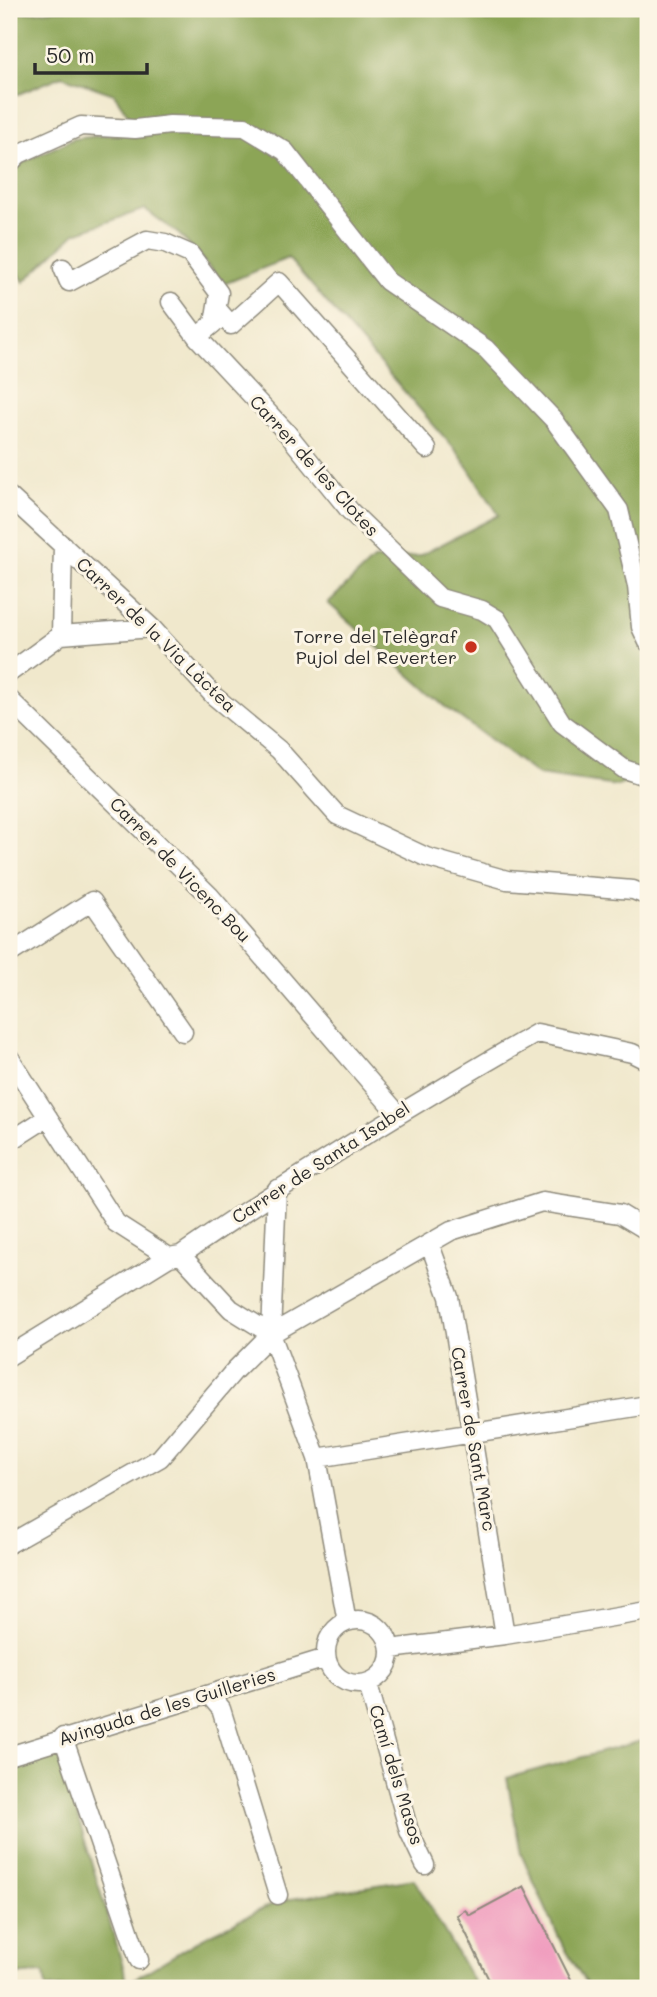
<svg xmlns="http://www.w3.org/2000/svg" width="657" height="1997" font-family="Mali,sans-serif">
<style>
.forest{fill:#8ca556;stroke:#5c6840;stroke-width:2}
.building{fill:#f09bbe}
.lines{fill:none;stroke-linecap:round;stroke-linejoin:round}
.minor-casing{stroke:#8e8a7c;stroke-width:21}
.minor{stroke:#fff;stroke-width:18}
.poi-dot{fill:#c8321e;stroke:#fcf5e5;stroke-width:2.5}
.labels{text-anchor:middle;stroke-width:6;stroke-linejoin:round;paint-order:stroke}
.street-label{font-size:18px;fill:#2b2b2b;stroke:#fcf5e5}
.poi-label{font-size:18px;fill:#2b2b2b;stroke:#fcf5e5;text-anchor:end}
</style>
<rect width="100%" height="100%" fill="#fcf5e5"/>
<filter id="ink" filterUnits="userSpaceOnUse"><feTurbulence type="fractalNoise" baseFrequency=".0143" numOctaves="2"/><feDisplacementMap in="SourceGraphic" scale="14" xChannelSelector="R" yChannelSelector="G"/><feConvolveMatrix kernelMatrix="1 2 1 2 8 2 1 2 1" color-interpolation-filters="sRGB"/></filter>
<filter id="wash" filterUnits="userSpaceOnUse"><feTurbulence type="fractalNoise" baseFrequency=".00686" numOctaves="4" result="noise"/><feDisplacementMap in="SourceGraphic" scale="28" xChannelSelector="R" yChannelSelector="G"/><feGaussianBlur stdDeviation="1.57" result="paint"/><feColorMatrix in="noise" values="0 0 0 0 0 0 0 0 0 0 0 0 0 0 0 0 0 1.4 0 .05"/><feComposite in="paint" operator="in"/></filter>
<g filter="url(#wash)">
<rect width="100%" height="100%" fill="#f0e8cc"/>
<path class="forest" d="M68,9H472L486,21L555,9H648V775L617,786L538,775L446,707L328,603L373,560L419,556L499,515L459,454L288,258L224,284L180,235L145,209L75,233L24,282L9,257V169L73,139L139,131L114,94L62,76L9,98V14Z
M648,1739V1988H589L561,1942L521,1854L507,1778Z
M59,1755L128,1983L203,1938L279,1901L414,1879L477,1988H46L44,1973L9,1975V1770Z"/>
<g id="blocks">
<path class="building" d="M524,1886L575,1988H493L457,1915L465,1910L470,1915Z"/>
</g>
</g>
<g filter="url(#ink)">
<use href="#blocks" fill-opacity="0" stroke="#8e8a7c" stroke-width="2"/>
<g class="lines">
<defs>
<path id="minor" d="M9,164L19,154L81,126L135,129L170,125L245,127L285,151L387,281L486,349L554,420L619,510L637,586L641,627L648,642
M63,268L69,282L147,240L165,243L190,254L219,293L214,323L197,337
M171,302L197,337L287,433L350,511L440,598L482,610L497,619L562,723L624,769L648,777
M217,309L231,325L279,282L427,449
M9,496L152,628L214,696L279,750L337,815L426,857L507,880L633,890L648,896
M61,635L63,545
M9,673L61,635L152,628
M9,699L210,896L397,1113
M9,954L92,901L183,1032
M9,1057L116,1223L169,1257
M9,1142L48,1117
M277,1189L271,1334L317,1458L347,1622
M430,1245L449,1297L505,1635
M181,1255L231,1309L271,1334
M9,1356L169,1257L181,1255C297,1175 415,1103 537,1033L632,1053L648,1061
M317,1458L648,1405
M9,1544L160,1458L234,1371L271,1334L451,1231L542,1202L620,1214L648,1231
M326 1652a32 32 0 1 1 64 0a32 32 0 1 1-64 0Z
M390,1649L505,1635L648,1611
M368,1684L409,1831L425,1865
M210,1696L221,1709L278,1895
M63,1737L139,1960
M9,1756L326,1658"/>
</defs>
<use href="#minor" class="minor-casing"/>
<use href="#minor" class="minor"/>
</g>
</g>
<circle class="poi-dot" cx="471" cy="647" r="7"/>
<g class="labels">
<g class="street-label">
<text transform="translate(314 466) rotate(48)" y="6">Carrer de les Clotes</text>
<text transform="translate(156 635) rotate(44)" y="6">Carrer de la Via Làctea</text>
<text transform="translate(180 870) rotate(46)" y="6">Carrer de Vicenc Bou</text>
<text transform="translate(321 1163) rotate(-33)" y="6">Carrer de Santa Isabel</text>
<text transform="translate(473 1439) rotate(80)" y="6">Carrer de Sant Marc</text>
<text transform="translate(167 1707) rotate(-17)" y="6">Avinguda de les Guilleries</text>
<text transform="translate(396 1775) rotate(73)" y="6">Camí dels Masos</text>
</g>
<g class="poi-label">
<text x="457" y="643">Torre del Telègraf<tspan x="457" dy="21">Pujol del Reverter</tspan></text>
</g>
</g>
<rect width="657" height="1997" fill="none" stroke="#fcf5e5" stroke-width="35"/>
<path d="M35 63v10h112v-10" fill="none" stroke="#2b2b2b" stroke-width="3.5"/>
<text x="46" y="63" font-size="21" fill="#2b2b2b" stroke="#fcf5e5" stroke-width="5" paint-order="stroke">50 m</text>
</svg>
